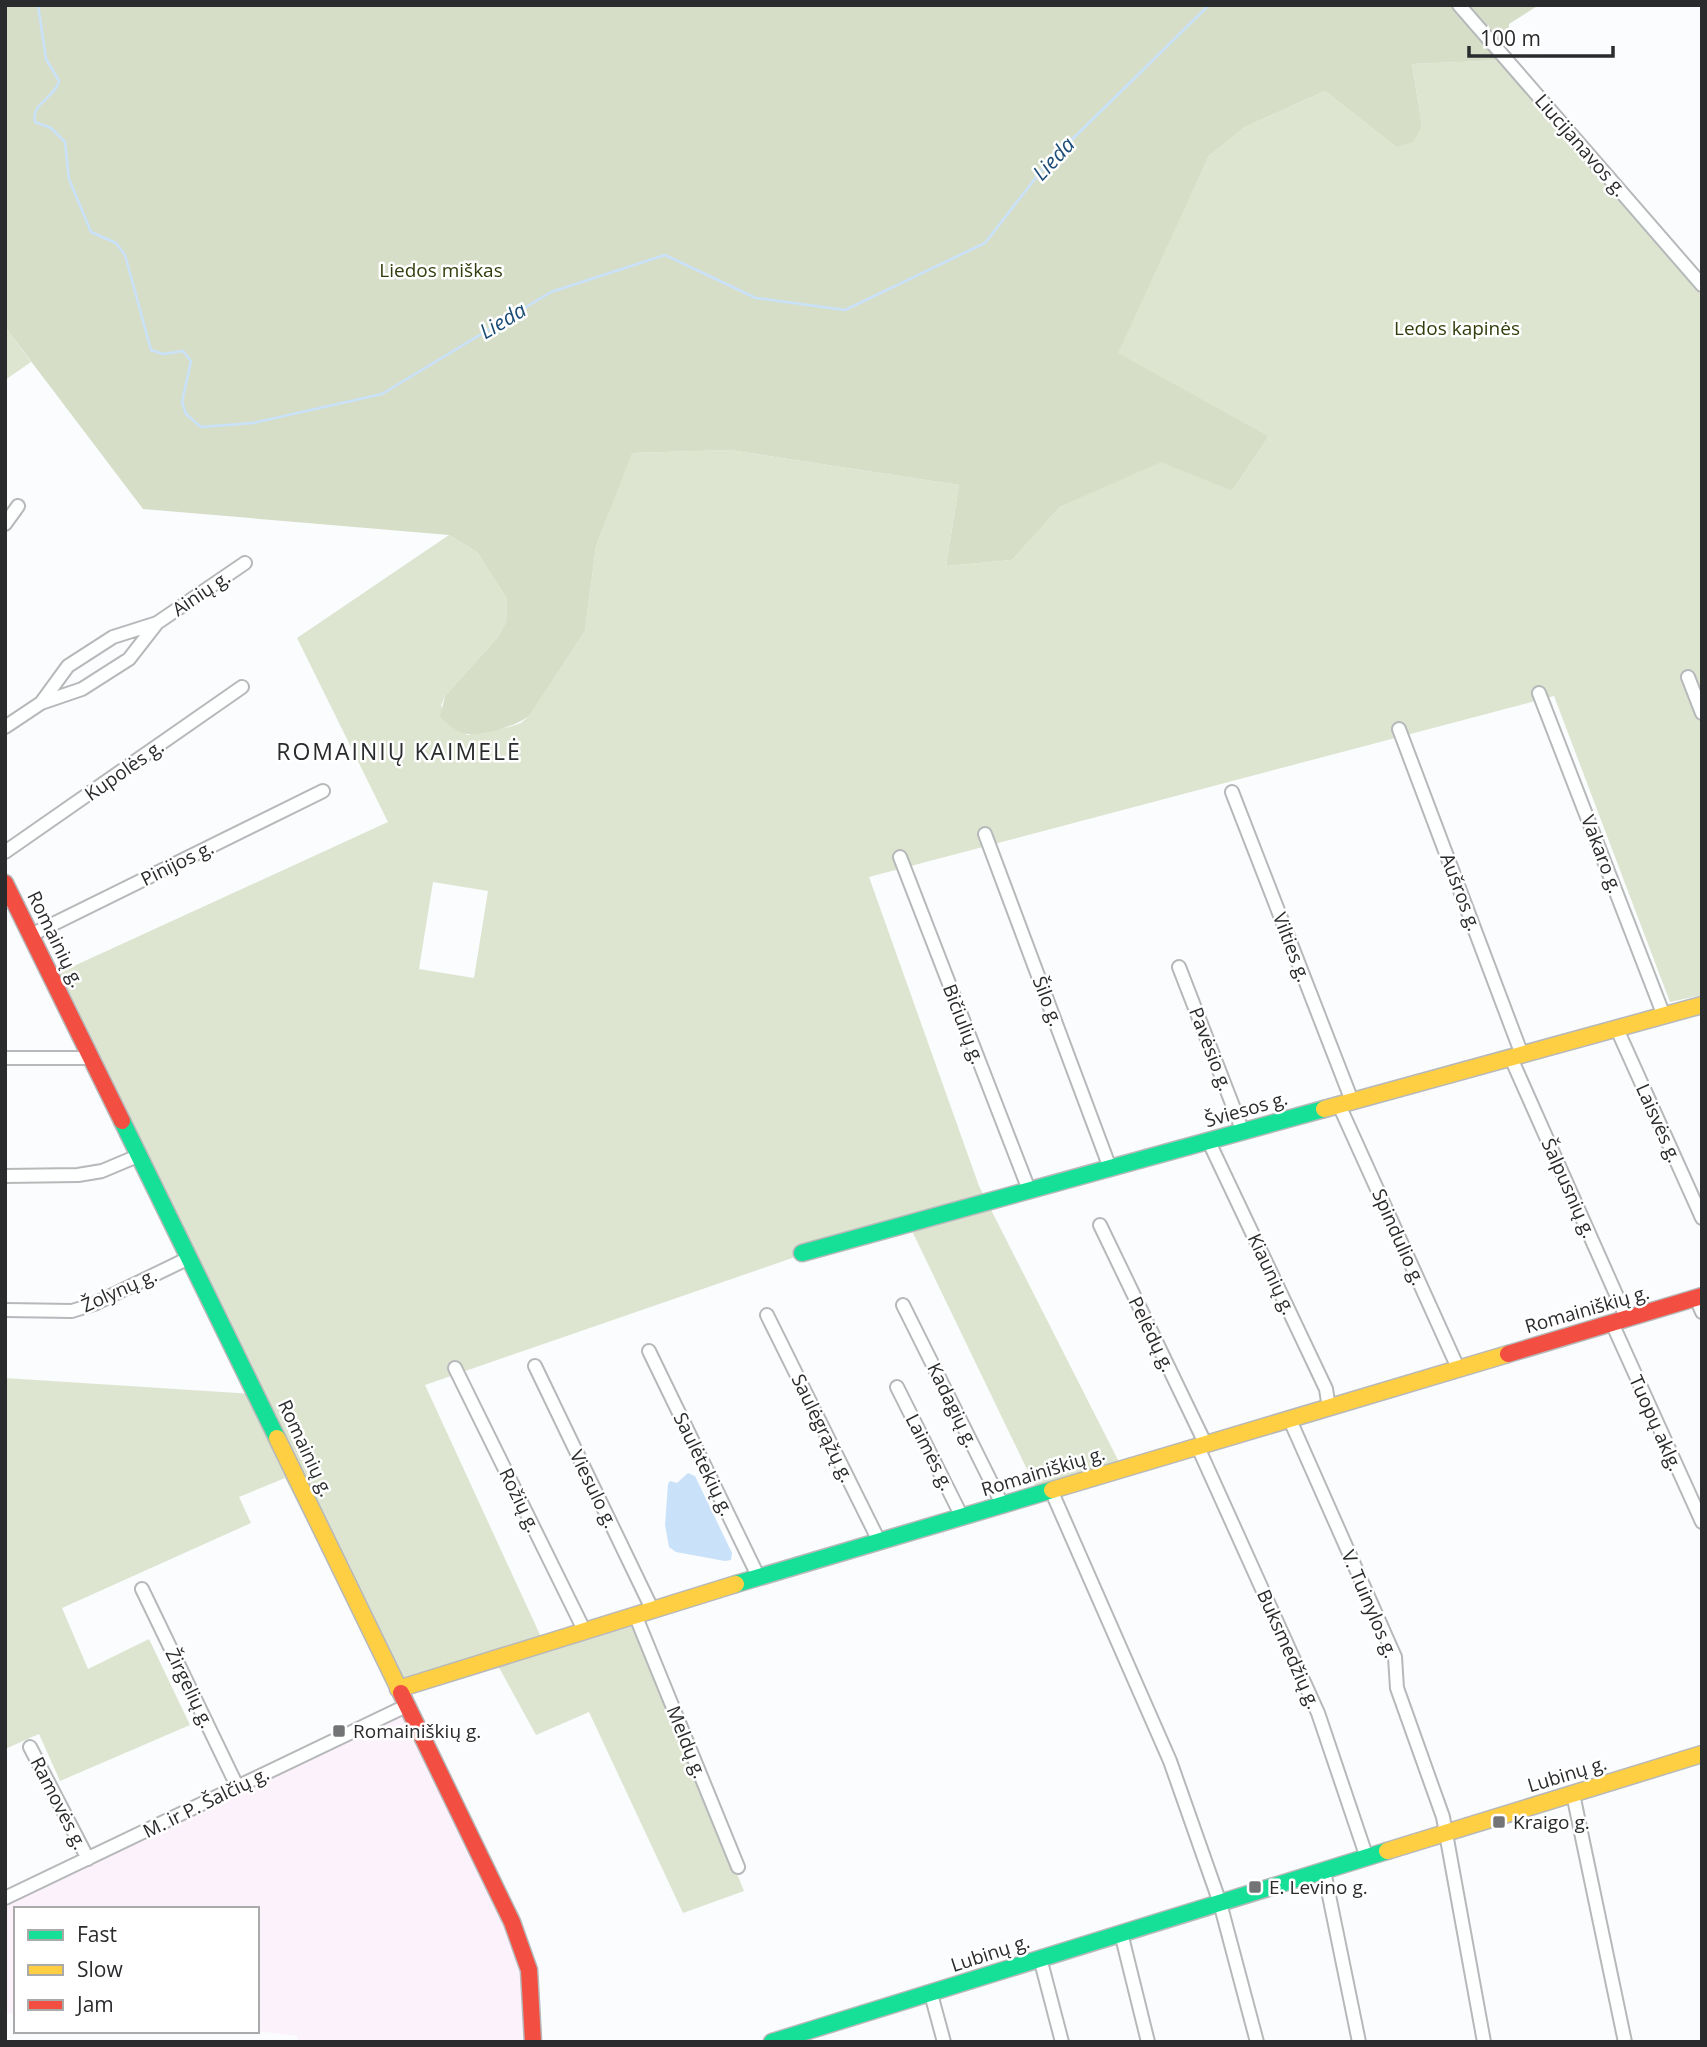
<svg xmlns="http://www.w3.org/2000/svg" width="1707" height="2047" font-family="'Open Sans',sans-serif">
<style>
.industrial{fill:#fcf2fb}
.green{fill:#dde5d0;fill-rule:evenodd}
.forest{fill:#d6dec8}
.water{fill:#c9e1f9}
.lines{fill:none;stroke-linecap:round;stroke-linejoin:round}
.stream{stroke:#c9e1f9;stroke-width:2.5}
.street-casing{stroke:#b6b8ba;stroke-width:16}
.fast-casing{stroke:#b6b8ba;stroke-width:19}
.slow-casing{stroke:#b6b8ba;stroke-width:19}
.jam-casing{stroke:#b6b8ba;stroke-width:19}
.street{stroke:#feffff;stroke-width:12}
.fast{stroke:#16e098;stroke-width:16}
.slow{stroke:#ffcf43;stroke-width:16}
.jam{stroke:#f24e42;stroke-width:16}
.poi-dot{fill:#737476;stroke:#fff;stroke-width:2.5}
.labels{text-anchor:middle;stroke-width:5;stroke-linejoin:round;paint-order:stroke}
.street-label{font-size:19px;fill:#2a2b2d;stroke:#fff}
.park-label{font-size:19px;fill:#313d0c;stroke:#fff}
.poi-label{font-size:19px;fill:#2a2b2d;stroke:#fff;text-anchor:start}
.water-label{font-size:21px;font-style:italic;fill:#1b4c77;stroke:#fff}
.quarter-label{font-size:23px;letter-spacing:2px;fill:#2a2b2d;stroke:#fff}
</style>
<rect width="100%" height="100%" fill="#fafcfe"/>
<path class="industrial" d="M404,1712L519,1951L524,1979L527,2042H298L297,2036L257,2031V1909H16V2012L5,2014V1903Z"/>
<path class="green" d="M1506,60L1702,285V995L1670,1002L1554,696L869,877L979,1186L1119,1462L1036,1488L912,1231L801,1255L425,1385L547,1650L637,1625L744,1891L683,1913L589,1712L536,1735L491,1653L390,1685L285,1478L239,1497L251,1523L62,1608L88,1669L149,1639L190,1725L60,1781L39,1734L5,1749V1378L253,1394L52,976L388,822L297,638L449,535L477,552L507,599L506,622L497,638L445,696L441,706L467,735L509,727L521,723L530,715L585,631L596,546L631,453L730,450L959,485L946,566L1012,560L1060,507L1161,461L1232,491L1269,436L1117,353L1209,156L1245,127L1325,91L1396,147L1422,126L1412,64ZM433,882L488,891L474,978L419,969Z
M5,327L31,362L5,380Z"/>
<path class="forest" d="M5,5H1539L1509,24L1506,60L1412,64L1422,126L1413,142L1396,147L1325,91L1245,127L1209,156L1118,353L1269,436L1232,491L1161,462L1060,507L1012,560L946,566L959,485L730,450L632,453L596,546L585,631L530,715C519,725 484,736 468,734C458,733 447,724 440,717L445,696L497,638L506,622L507,599L477,552L449,535L143,509L5,327Z"/>
<path class="water" d="M688,1473L695,1476L732,1553L731,1560L725,1561L676,1552L669,1547L665,1525L668,1484L670,1481L677,1483Z"/>
<g class="lines">
<path class="stream" d="M38,5L46,59L59,81C56,97 30,104 35,122L51,128L65,142L69,179L91,232L116,243L125,255L151,350L163,354L183,351L191,361L182,402L186,414L201,427L253,423L382,394L551,292L665,255L756,298L845,310L985,243L1045,166L1209,5"/>
<defs>
<path id="street" d="M1459,5L1702,285
M5,524L18,506
M1688,677L1702,713
M1539,693L1664,1016
M41,703L82,689L129,659L157,623
M5,727L41,703L68,666L113,637L157,623L245,563
M1399,729L1522,1055
M1232,792L1352,1101
M985,834L1110,1168
M5,852L242,687
M900,857L1029,1190
M31,935L323,791
M1179,967L1243,1132
M1617,1029L1702,1218
M5,1058H92
M1511,1058L1627,1319
M1339,1105L1458,1368
M1209,1142L1326,1389L1329,1408
M5,1176L78,1175L102,1171L140,1155
M1100,1225L1205,1443
M1696,1298L1702,1312
M903,1305L1003,1506
M5,1310L72,1311L94,1304L189,1258
M767,1315L879,1541
M1612,1323L1702,1522
M649,1351L759,1578
M535,1366L653,1611
M455,1368L585,1632
M897,1387L962,1517
M1290,1420L1395,1657L1397,1688L1443,1817L1484,2042
M1197,1445L1318,1713L1367,1858
M1051,1490L1170,1761L1220,1903L1257,2042
M142,1589L237,1786
M636,1617L738,1867
M30,1747L88,1859
M1573,1794L1625,2042
M1324,1871L1359,2042
M5,1898L406,1706
M1121,1933L1148,2042
M1040,1958L1062,2042
M931,1994L944,2042"/>
<path id="fast" d="M122,1121L277,1438
M802,1253L1324,1109
M736,1584L1052,1490
M772,2042L1387,1851"/>
<path id="slow" d="M1324,1109L1702,1005
M277,1438L401,1693
M1052,1490L1508,1354
M398,1689L736,1584
M1387,1851L1702,1754"/>
<path id="jam" d="M5,883L122,1121
M1508,1354L1702,1296
M401,1693L512,1922L529,1970L533,2042"/>
</defs>
<use href="#street" class="street-casing"/>
<use href="#fast" class="fast-casing"/>
<use href="#slow" class="slow-casing"/>
<use href="#jam" class="jam-casing"/>
<use href="#street" class="street"/>
<use href="#fast" class="fast"/>
<use href="#slow" class="slow"/>
<use href="#jam" class="jam"/>
</g>
<g class="poi-dot">
<rect x="332" y="1724" width="14" height="14" rx="3.5"/>
<rect x="1492" y="1815" width="14" height="14" rx="3.5"/>
<rect x="1248" y="1880" width="14" height="14" rx="3.5"/>
</g>
<g class="labels">
<g class="street-label">
<text transform="translate(1581 145) rotate(49)" y="7">Liucijanavos g.</text>
<text transform="translate(201 593) rotate(-34)" y="7">Ainių g.</text>
<text transform="translate(124 770) rotate(-35)" y="7">Kupolės g.</text>
<text transform="translate(1602 854) rotate(69)" y="7">Vakaro g.</text>
<text transform="translate(177 863) rotate(-26)" y="7">Pinijos g.</text>
<text transform="translate(1461 892) rotate(69)" y="7">Aušros g.</text>
<text transform="translate(56 939) rotate(64)" y="7">Romainių g.</text>
<text transform="translate(1292 947) rotate(69)" y="7">Vilties g.</text>
<text transform="translate(1048 1001) rotate(69)" y="7">Šilo g.</text>
<text transform="translate(964 1024) rotate(69)" y="7">Bičiulių g.</text>
<text transform="translate(1211 1049) rotate(69)" y="7">Pavėsio g.</text>
<text transform="translate(1246 1109) rotate(-16)" y="7">Šviesos g.</text>
<text transform="translate(1659 1123) rotate(66)" y="7">Laisvės g.</text>
<text transform="translate(1569 1188) rotate(66)" y="7">Šalpusnių g.</text>
<text transform="translate(1399 1237) rotate(66)" y="7">Spindulio g.</text>
<text transform="translate(1272 1274) rotate(65)" y="7">Kiaunių g.</text>
<text transform="translate(119 1290) rotate(-24)" y="7">Žolynų g.</text>
<text transform="translate(1587 1309) rotate(-16)" y="7">Romainiškių g.</text>
<text transform="translate(1152 1334) rotate(64)" y="7">Pelėdų g.</text>
<text transform="translate(953 1405) rotate(64)" y="7">Kadagių g.</text>
<text transform="translate(1656 1423) rotate(66)" y="7">Tuopų aklg.</text>
<text transform="translate(823 1428) rotate(64)" y="7">Saulėgrąžų g.</text>
<text transform="translate(306 1448) rotate(65)" y="7">Romainių g.</text>
<text transform="translate(930 1452) rotate(63)" y="7">Laimės g.</text>
<text transform="translate(704 1464) rotate(64)" y="7">Saulėtekių g.</text>
<text transform="translate(1043 1471) rotate(-17)" y="7">Romainiškių g.</text>
<text transform="translate(594 1489) rotate(64)" y="7">Viesulo g.</text>
<text transform="translate(520 1500) rotate(64)" y="7">Rožių g.</text>
<text transform="translate(1370 1604) rotate(67)" y="7">V. Tuinylos g.</text>
<text transform="translate(1289 1649) rotate(66)" y="7">Buksmedžių g.</text>
<text transform="translate(190 1688) rotate(64)" y="7">Žirgelių g.</text>
<text transform="translate(687 1742) rotate(68)" y="7">Meldų g.</text>
<text transform="translate(1567 1774) rotate(-17)" y="7">Lubinų g.</text>
<text transform="translate(206 1802) rotate(-26)" y="7">M. ir P. Šalčių g.</text>
<text transform="translate(59 1803) rotate(63)" y="7">Ramovės g.</text>
<text transform="translate(990 1953) rotate(-18)" y="7">Lubinų g.</text>
</g>
<g class="park-label">
<text x="441" y="277">Liedos miškas</text>
<text x="1457" y="335">Ledos kapinės</text>
</g>
<g class="poi-label">
<text x="353" y="1738">Romainiškių g.</text>
<text x="1513" y="1829">Kraigo g.</text>
<text x="1269" y="1894">E. Levino g.</text>
</g>
<g class="water-label">
<text transform="translate(1054 159) rotate(-47)" y="7">Lieda</text>
<text transform="translate(503 321) rotate(-31)" y="7">Lieda</text>
</g>
<g class="quarter-label">
<text x="399" y="760">ROMAINIŲ KAIMELĖ</text>
</g>
</g>
<rect width="1707" height="2047" fill="none" stroke="#2a2b2d" stroke-width="14"/>
<rect x="14" y="1907" width="245" height="126" fill="#ffffff" stroke="#aaaaab" stroke-width="2"/>
<rect x="28" y="1930" width="35" height="10" fill="#16e098" stroke="#aaaaab" stroke-width="2"/>
<text x="77" y="1942" font-size="21" fill="#2a2b2d">Fast</text>
<rect x="28" y="1965" width="35" height="10" fill="#ffcf43" stroke="#aaaaab" stroke-width="2"/>
<text x="77" y="1977" font-size="21" fill="#2a2b2d">Slow</text>
<rect x="28" y="2000" width="35" height="10" fill="#f24e42" stroke="#aaaaab" stroke-width="2"/>
<text x="77" y="2012" font-size="21" fill="#2a2b2d">Jam</text>
<path d="M1469 46v10h144v-10" fill="none" stroke="#2a2b2d" stroke-width="3.5"/>
<text x="1480" y="46" font-size="21" fill="#2a2b2d" stroke="#ffffff" stroke-width="5" paint-order="stroke">100 m</text>
</svg>
